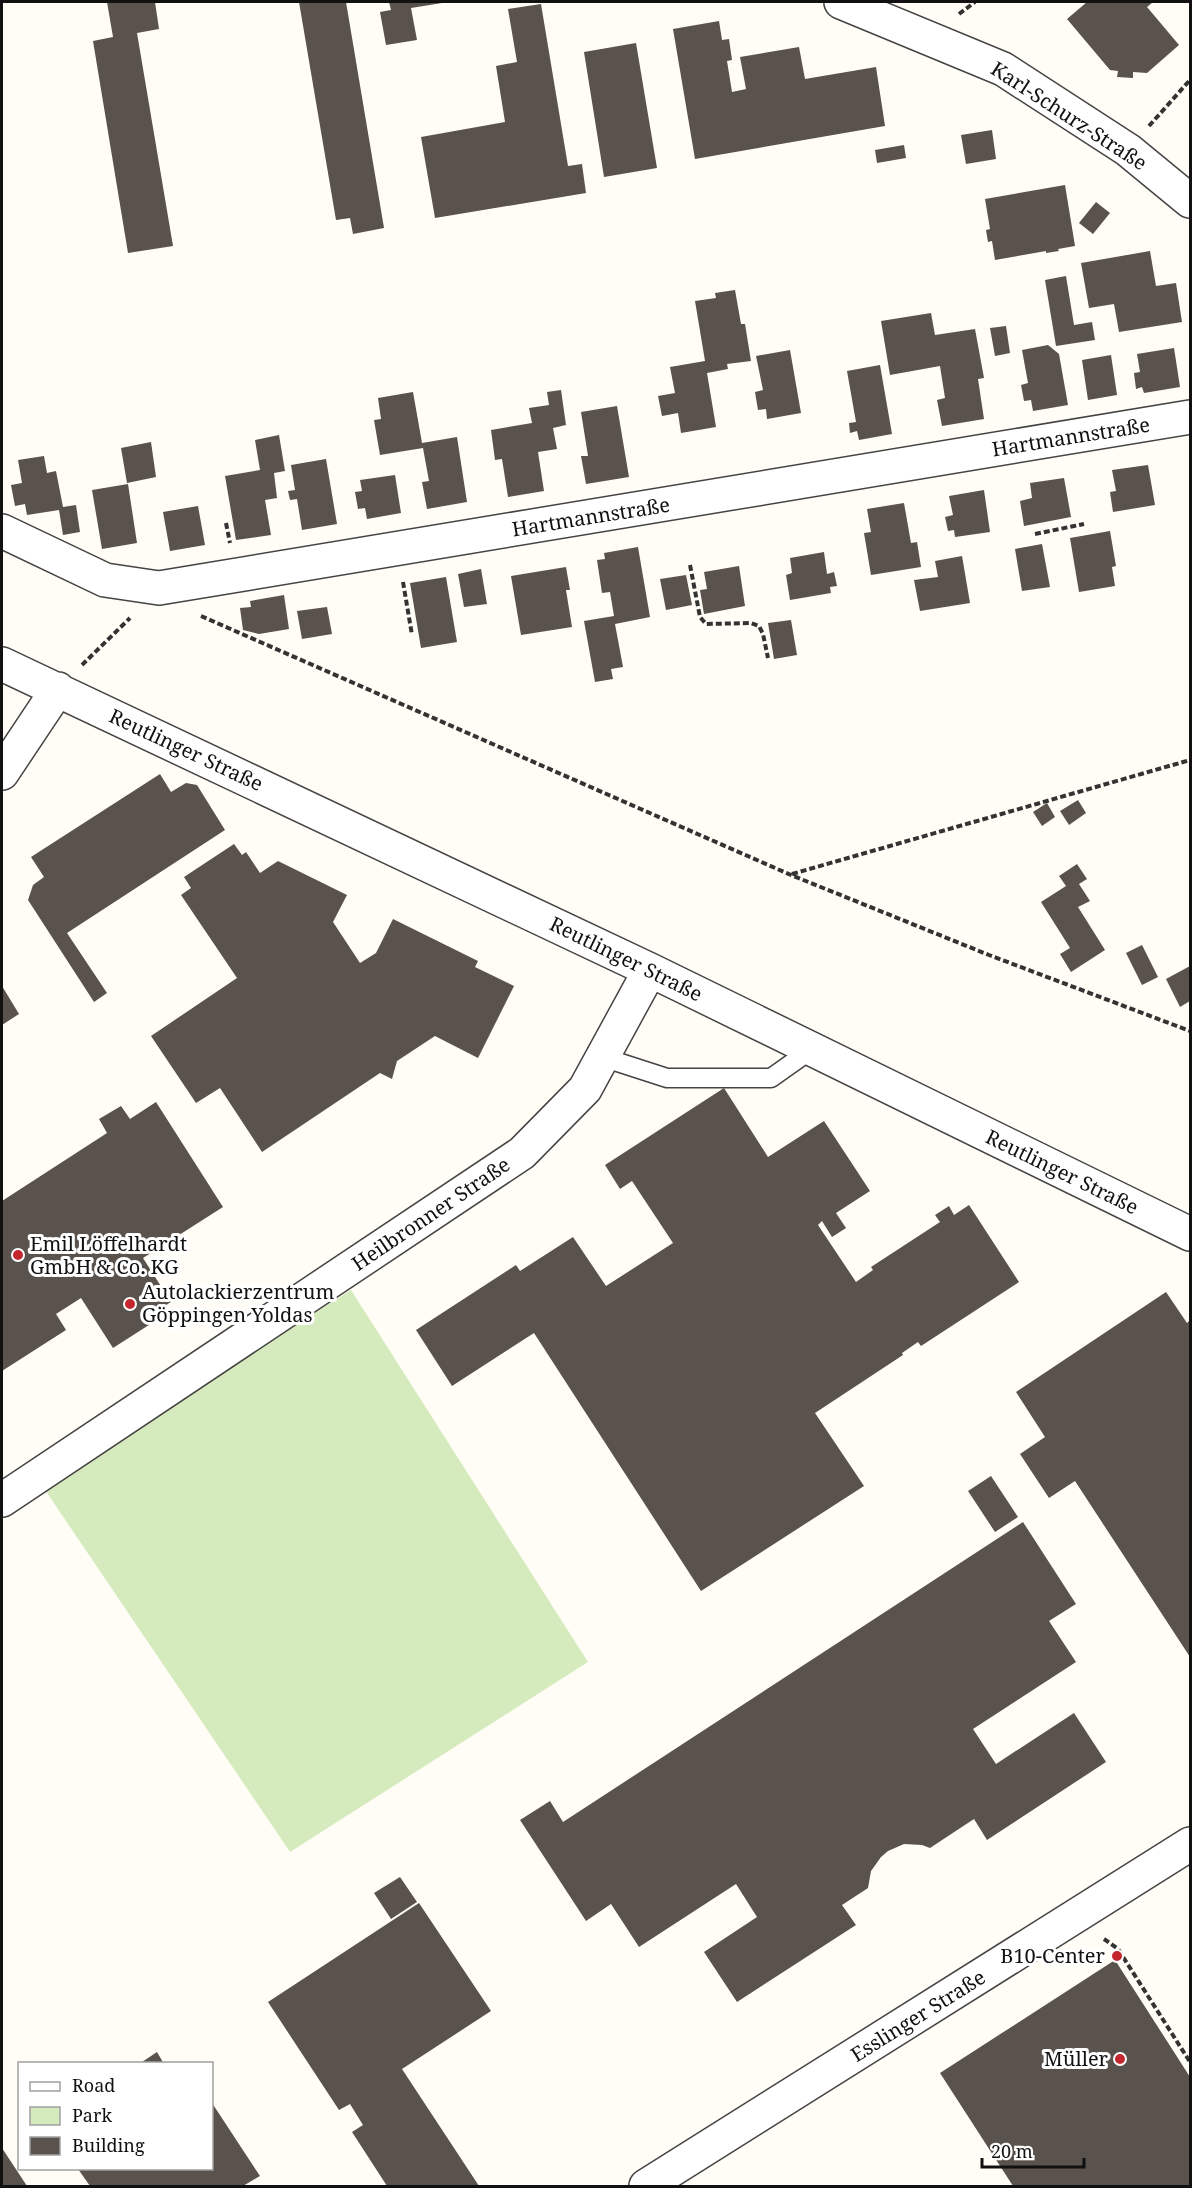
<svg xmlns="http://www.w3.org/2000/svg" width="1192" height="2188" font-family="'Noto Serif',serif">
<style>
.green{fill:#d5ebbd}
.building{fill:#5a524d}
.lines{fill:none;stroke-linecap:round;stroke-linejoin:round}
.service-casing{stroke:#444;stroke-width:21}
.minor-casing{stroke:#444;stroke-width:36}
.path{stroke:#333;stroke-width:4;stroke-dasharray:6 3;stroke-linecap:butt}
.service{stroke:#fff;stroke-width:18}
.minor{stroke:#fff;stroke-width:33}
.poi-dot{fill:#c4262e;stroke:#fff;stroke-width:2}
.labels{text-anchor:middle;stroke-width:6;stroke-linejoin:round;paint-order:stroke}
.street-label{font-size:20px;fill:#111;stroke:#fff}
.poi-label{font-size:20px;fill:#111;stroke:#fff;text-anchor:start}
</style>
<rect width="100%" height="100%" fill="#fffdf5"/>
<path class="green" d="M351,1290L588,1662L290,1852L43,1487Z"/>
<path class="building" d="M107,2H155L159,29L137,33L173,246L128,253L93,41L113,37Z
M299,2H346L384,228L353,234L350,218L336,220Z
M389,2H442V3L411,8L417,40L386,45L380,12L391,10Z
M1087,2H1153L1147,7L1179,45L1147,73L1133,72V78L1117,77L1118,71L1110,70L1067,19Z
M541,4L568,166L582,164L586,193L435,218L421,137L505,122L496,66L517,62L508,9Z
M719,21L722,40L729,39L732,60L727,61L732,92L746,89L740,57L799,47L805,79L876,67L885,126L695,159L673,29Z
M636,43L657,168L604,177L584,52Z
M992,130L996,159L966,164L961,135Z
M904,145L906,158L877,163L875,150Z
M1065,185L1075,246L1058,249L1059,251L1046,253V251L995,260L992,241L988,242L986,230L990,229L985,199Z
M1096,202L1110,213L1093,234L1079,223Z
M1150,251L1156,286L1176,283L1182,322L1119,332L1114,304L1089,308L1081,263Z
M1066,276L1074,325L1092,322L1095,340L1056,346L1045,280Z
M735,290L741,324H745L751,361L727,364L728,369L707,373L716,427L681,433L678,413L662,416L658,396L675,393L670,367L705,361L695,301L716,298L715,293Z
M931,313L935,335L975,329L984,378L978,379L984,419L942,426L937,400L945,398L940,366L890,375L881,321Z
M1006,326L1010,353L995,356L990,328Z
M1048,345L1059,354L1068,405L1033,411L1031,400L1024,401L1021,385L1028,383L1022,350Z
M1174,348L1180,387L1144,393L1142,387L1136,389L1134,373L1140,372L1137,354Z
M790,350L801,413L767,419L766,409L758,410L755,392L763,390L756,356Z
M1111,355L1117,395L1088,400L1082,360Z
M880,365L892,434L859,440L857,431L850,433L849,423L856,422L847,371Z
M561,390L566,425L553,428L557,449L538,452L544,491L508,497L502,459L495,460L491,430L532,423L529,408L549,405L547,392Z
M413,392L422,443L457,437L467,502L427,509L422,482L429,481L423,448L380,455L374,420L381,419L378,398Z
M617,406L629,477L586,484L581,456H588L581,412Z
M279,435L285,471L274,473L277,498L265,500L271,535L236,540L225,476L260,470L255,440Z
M151,442L156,477L127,483L121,448Z
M44,456L47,473L56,471L63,507L76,505L80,532L63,535L59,510L27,515L25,504L15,506L11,485L22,483L18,460Z
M326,459L337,524L302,530L297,499L290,500L288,491L295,490L291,465Z
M1148,465L1155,505L1113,512L1110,492L1116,491L1112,470Z
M395,475L401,513L367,519L365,508L358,509L355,492L362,491L360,480Z
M1064,478L1071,517L1024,526L1020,501L1032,498L1030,483Z
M128,484L137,543L102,549L92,490Z
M984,490L990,532L955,537L954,530L948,531L945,517L953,515L949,496Z
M904,503L911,543L917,542L921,567L871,575L864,533L871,532L867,509Z
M198,506L205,545L170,551L163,512Z
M1110,531L1116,566L1112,567L1115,586L1079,592L1070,538Z
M1042,544L1050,587L1022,591L1015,549Z
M638,547L650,617L615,624L623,667L611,669L613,679L595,682L584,621L614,616L610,592L602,593L597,560L605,559L604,553Z
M824,552L827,574L834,572L837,586L830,587L831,593L790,600L786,575L792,573L790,558Z
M962,556L970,603L920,611L914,580L938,577L935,561Z
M739,566L745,606L704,614L700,590L707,589L704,572Z
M566,567L570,590H566L572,627L521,635L511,576Z
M481,569L487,604L464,607L458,574Z
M686,575L692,605L666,610L660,579Z
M446,577L457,642L421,648L410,583Z
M284,595L289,629L259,634L243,630L240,608L251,607L250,601Z
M327,607L332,634L302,639L297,611Z
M791,620L797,655L774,659L768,623Z
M160,774L171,792L186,783L197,785L225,830L67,933L107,993L94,1002L28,900L33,885L44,877L31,857Z
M1078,800L1086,813L1069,825L1060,811Z
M1047,803L1055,817L1042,826L1033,812Z
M234,844L242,855L246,852L260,873L278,861L347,895L333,922L360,963L376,953L393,919L478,961L475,967L514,986L478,1058L435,1036L397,1061L392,1079L380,1073L262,1152L220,1088L196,1103L151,1036L237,978L181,895L191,888L184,877Z
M1077,864L1087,879L1079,884L1090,901L1078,907L1105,950L1071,972L1060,954L1070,948L1041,902L1066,886L1059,876Z
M1142,945L1158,977L1142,985L1126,953Z
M1190,966V1001L1180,1007L1166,979Z
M2,986L19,1014L2,1025Z
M724,1088L768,1157L824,1121L870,1191L836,1213L846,1228L832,1237L822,1221L818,1225L856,1282L873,1270L871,1267L940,1222L935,1215L949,1206L954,1215L969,1205L1019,1282L921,1346L918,1342L902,1353L903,1355L815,1413L864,1486L701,1591L534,1333L452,1386L416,1330L516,1265L520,1271L573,1237L606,1286L673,1243L632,1181L620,1189L605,1165Z
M156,1102L223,1207L143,1258L171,1302L148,1316L152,1323L113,1348L81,1298L56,1314L66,1330L2,1371V1201L107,1133L99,1119L121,1106L130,1119Z
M1166,1292L1187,1323L1190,1320V1657L1075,1481L1049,1498L1020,1454L1045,1437L1016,1392Z
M991,1476L1018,1517L995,1532L968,1491Z
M1023,1522L1076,1604L1049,1621L1076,1662L973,1729L996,1764L1074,1713L1106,1762L987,1840L974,1819L930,1848L922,1845L904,1844L888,1851L881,1857L871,1871L868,1888L842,1905L856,1925L737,2002L704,1952L757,1917L736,1884L639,1947L611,1904L586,1921L520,1820L550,1801L563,1822Z
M400,1877L417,1902L391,1919L374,1893Z
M419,1903L491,2011L402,2069L479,2186H387L352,2132L363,2125L350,2104L339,2110L268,2002Z
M1115,1960L1190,2077V2186H1013L940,2073Z
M157,2052L164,2064H139Z
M212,2103L260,2176L243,2186H90L78,2169H212Z
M2,2148L27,2186H2Z"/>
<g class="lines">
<defs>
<path id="service" d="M602,1057L667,1078H771L812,1049"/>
<path id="minor" d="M841,2L1003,69L1128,150L1190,201
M2,531L105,580L159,588L1190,417
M2,664L650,970L1190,1234
M2,773L58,689
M2,1500L522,1153L585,1089L650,970
M646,2186L1190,1844"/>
</defs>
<use href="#service" class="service-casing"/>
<use href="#minor" class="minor-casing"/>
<path class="path" d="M959,14L975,2
M1149,126L1190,80
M226,523L230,543
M1035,534L1084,524
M690,565L700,617L706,624L751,623L759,626L763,634L768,658
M403,582L412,635
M201,616L791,875L989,955L1190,1031
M82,665L130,618
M792,874L1190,760
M1104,1939L1118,1949L1190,2062"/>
<use href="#service" class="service"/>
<use href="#minor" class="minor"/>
</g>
<g class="poi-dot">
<circle cx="18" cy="1255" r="6"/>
<circle cx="130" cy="1304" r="6"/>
<circle cx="1117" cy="1956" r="6"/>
<circle cx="1120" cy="2059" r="6"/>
</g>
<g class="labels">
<g class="street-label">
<text transform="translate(1069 116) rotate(33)" y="7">Karl-Schurz-Straße</text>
<text transform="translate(1071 437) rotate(-9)" y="7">Hartmannstraße</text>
<text transform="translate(591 517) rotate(-9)" y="7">Hartmannstraße</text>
<text transform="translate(186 750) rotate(25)" y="7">Reutlinger Straße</text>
<text transform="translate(626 959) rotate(26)" y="7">Reutlinger Straße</text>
<text transform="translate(1062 1172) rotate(26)" y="7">Reutlinger Straße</text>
<text transform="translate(431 1214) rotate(-34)" y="7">Heilbronner Straße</text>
<text transform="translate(918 2016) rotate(-32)" y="7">Esslinger Straße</text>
</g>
<g class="poi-label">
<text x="30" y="1251">Emil Löffelhardt<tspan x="30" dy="23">GmbH &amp; Co. KG</tspan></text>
<text x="142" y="1299">Autolackierzentrum<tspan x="142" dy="23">Göppingen Yoldas</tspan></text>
<text x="1105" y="1963" text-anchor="end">B10-Center</text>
<text x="1108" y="2066" text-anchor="end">Müller</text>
</g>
</g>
<rect width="1192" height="2188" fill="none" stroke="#111111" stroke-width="6"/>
<rect x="18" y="2062" width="195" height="108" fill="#ffffff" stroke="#a0a0a0" stroke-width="1.5"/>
<rect x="30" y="2082" width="30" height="9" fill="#ffffff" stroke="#a0a0a0" stroke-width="1.5"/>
<text x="72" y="2092" font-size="18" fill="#111111">Road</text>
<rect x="30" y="2107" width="30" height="18" fill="#d5ebbd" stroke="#a0a0a0" stroke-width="1.5"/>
<text x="72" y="2122" font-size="18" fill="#111111">Park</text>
<rect x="30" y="2137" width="30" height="18" fill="#5a524d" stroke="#a0a0a0" stroke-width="1.5"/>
<text x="72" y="2152" font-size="18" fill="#111111">Building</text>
<path d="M982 2158v9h102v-9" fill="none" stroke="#111111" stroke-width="3"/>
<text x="991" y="2158" font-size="18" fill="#111111" stroke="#ffffff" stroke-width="4.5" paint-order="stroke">20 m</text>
</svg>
